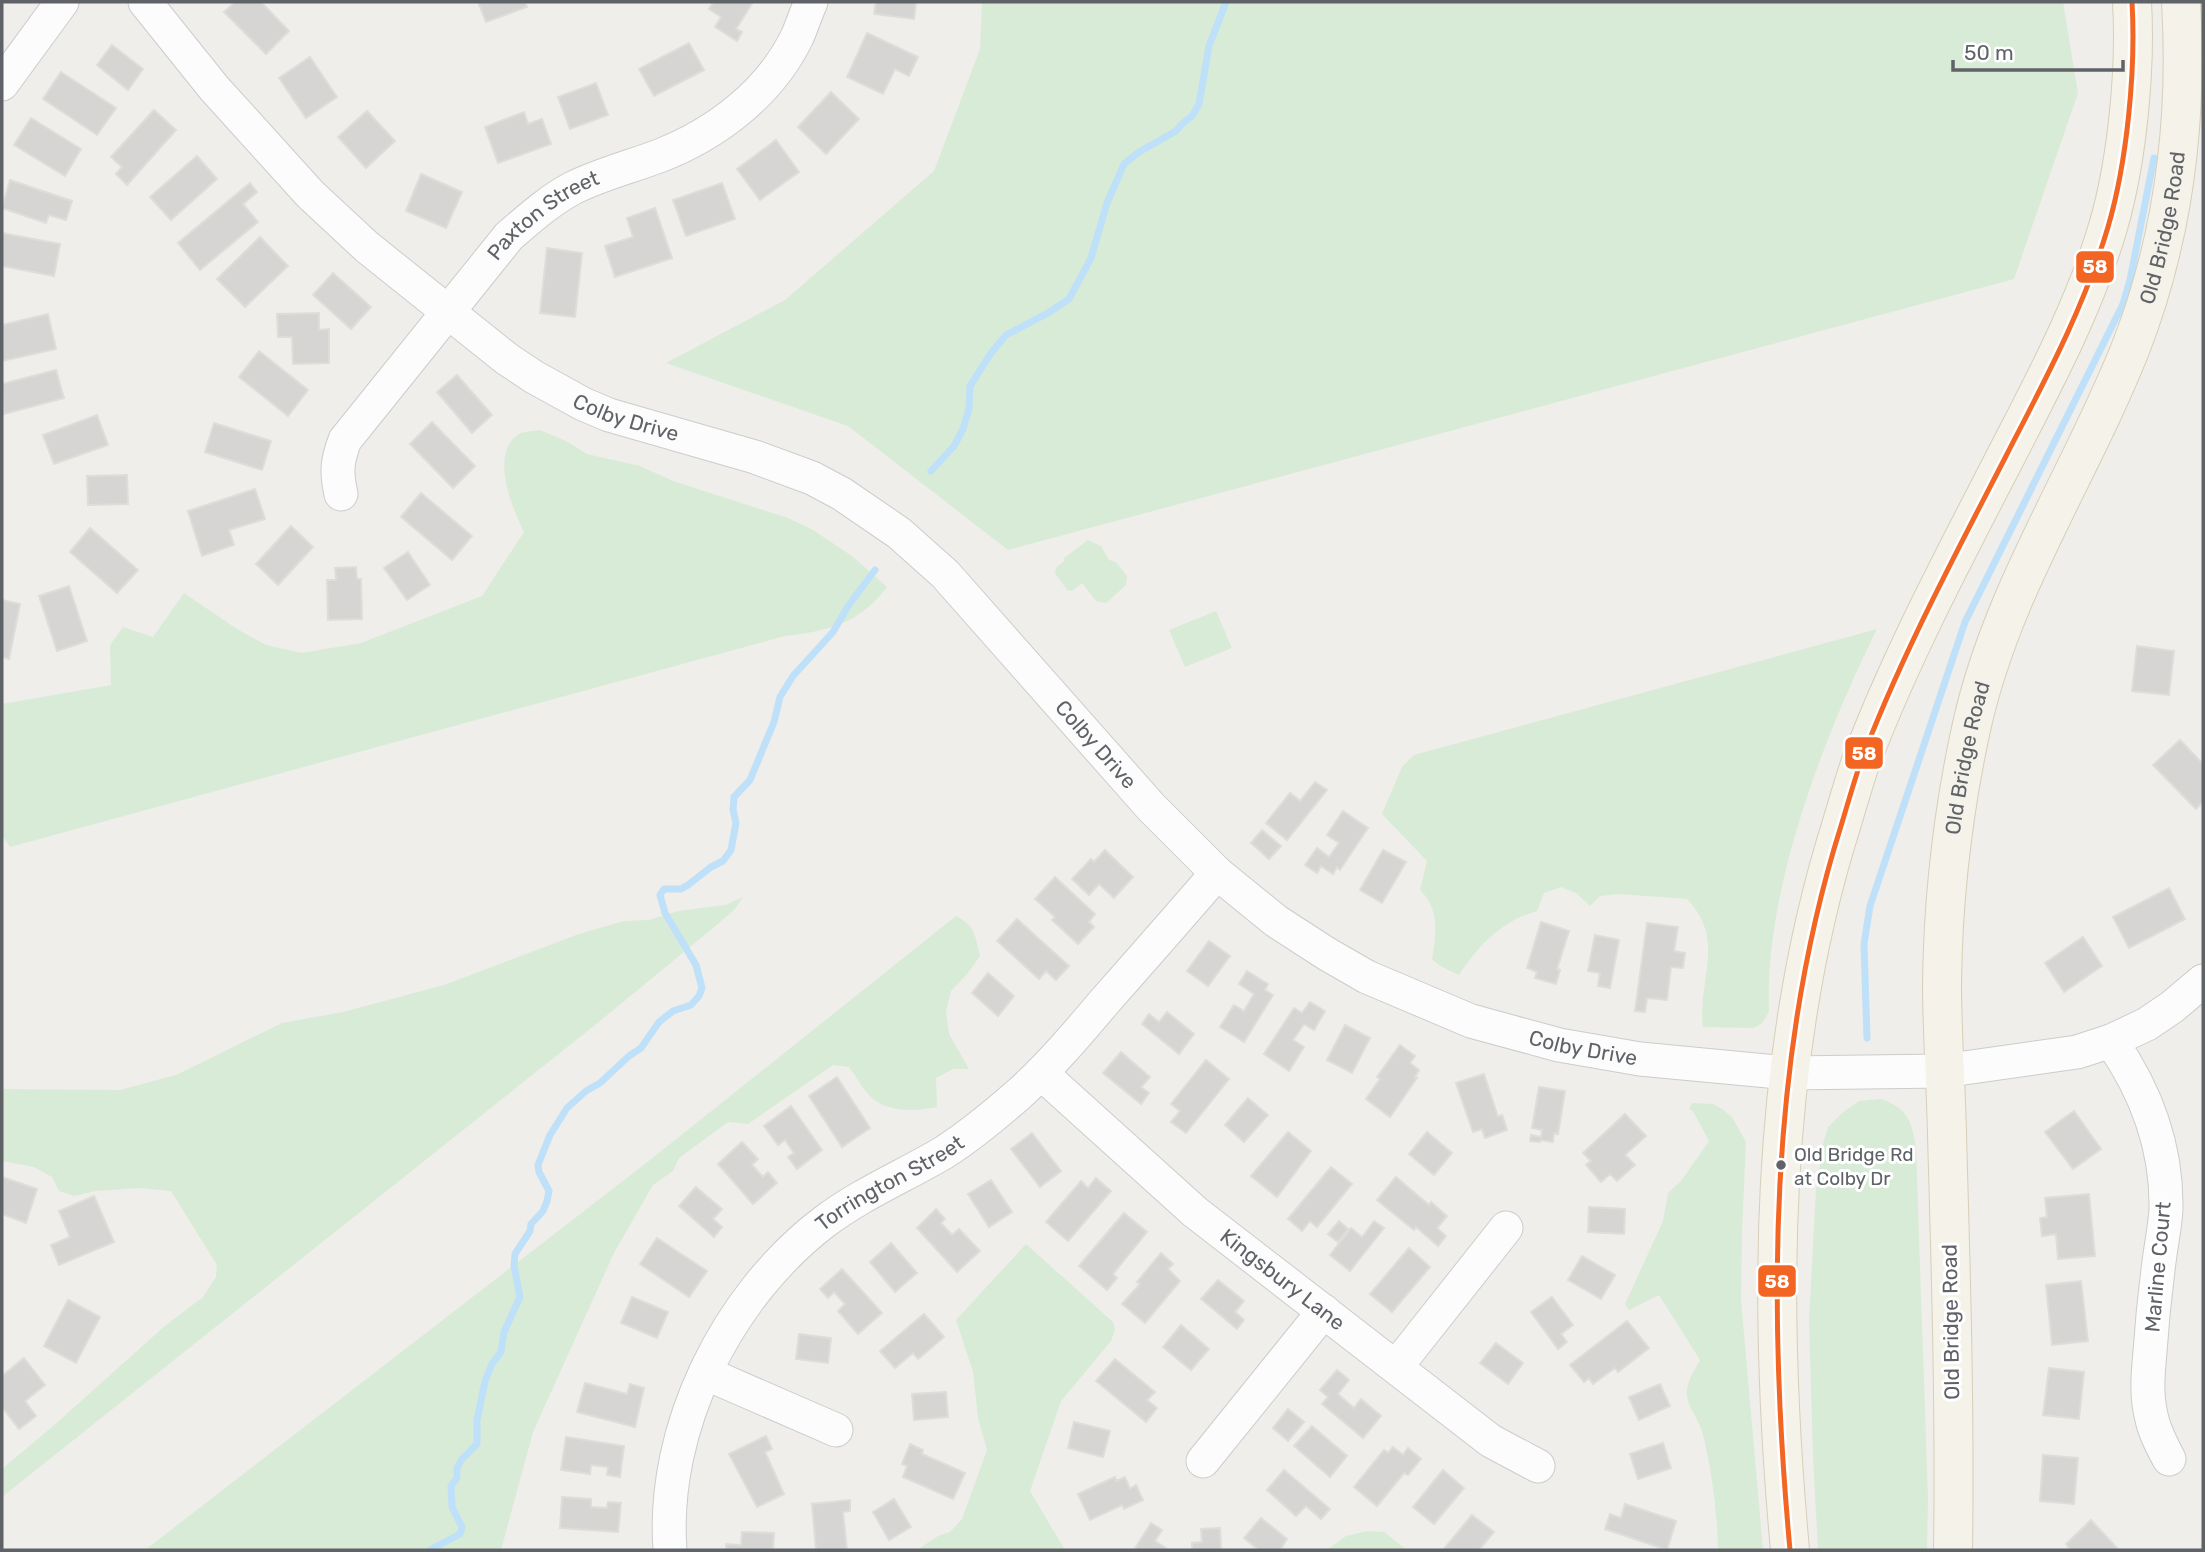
<svg xmlns="http://www.w3.org/2000/svg" width="2205" height="1552" font-family="Rubik,sans-serif">
<style>
.green{fill:#d8ebd6}
.lines{fill:none;stroke-linecap:round;stroke-linejoin:round}
.stream{stroke:#bfe0f9;stroke-width:7}
.building{fill:#d6d5d3;stroke:#deddd9;stroke-width:2}
.minor-casing{stroke:#cbcccc;stroke-width:35}
.major-casing{stroke:#d7ceb8;stroke-width:40}
.minor{stroke:#fdfcfc;stroke-width:33}
.major{stroke:#f4f2e9;stroke-width:38}
.bus-1-casing{stroke:#fff;stroke-width:10}
.bus-1{stroke:#f26522;stroke-width:5}
.bus-dot{fill:#5f6368;stroke:#fff;stroke-width:2.5}
.labels{text-anchor:middle;stroke-width:6;stroke-linejoin:round;paint-order:stroke}
.bus-label{font-size:19px;fill:#5f6368;stroke:#fff;text-anchor:start}
.street-label{font-size:21px;fill:#5f6368;stroke:#fff}
.line-badge{stroke:#fff;stroke-width:2.5}
.badge-label{font-size:19px;text-anchor:middle;font-weight:bold;fill:#fff}
</style>
<rect width="100%" height="100%" fill="#efeeea"/>
<path class="green" d="M982,2H2063L2078,93L2014,279L1008,550L848,426L666,363L785,300L934,171L980,49Z
M540,430L568,442L587,454L640,466L673,481L788,518L813,530L852,556L887,587C859,624 828,631 785,636L10,847L2,835V704L111,685L110,645L123,627L153,637L184,593L237,629L266,645L301,653L361,643L482,596L524,532C512,507 489,454 519,434C524,431 534,431 540,430Z
M1088,540L1101,546L1109,560L1116,562L1127,576L1126,585L1106,603L1096,601L1082,583L1072,591L1067,590L1055,573L1056,568L1064,561V558Z
M1216,611L1232,648L1185,667L1169,630Z
M1877,629C1824,736 1764,890 1769,1011C1765,1020 1762,1025 1753,1028L1703,1027C1697,979 1727,941 1687,899L1619,894L1600,896L1590,906L1576,893L1561,887L1544,893L1537,911C1500,922 1480,944 1459,975L1440,966L1432,959C1436,934 1440,909 1420,890L1427,861L1382,814L1402,767L1414,755Z
M743,897L734,910L713,928L600,1021L2,1497V1469L52,1427L166,1325L203,1297L216,1277L217,1265L171,1191L139,1188L96,1191L74,1196L59,1191L52,1177L34,1167L2,1161V1089L120,1090L176,1075L282,1023L343,1012L444,985L579,934L624,921L649,920L678,911L725,905Z
M956,916C976,926 975,936 980,956L968,973L951,991L946,1011L949,1034L969,1069H953L936,1078L937,1107C918,1111 889,1113 872,1098C863,1090 856,1076 849,1067L833,1065L748,1124L728,1122L679,1158L673,1171L653,1185L614,1253L533,1432L501,1550H145L650,1160Z
M1881,1099C1909,1109 1912,1122 1916,1149L1928,1499L1927,1550H1818L1813,1457L1809,1320L1816,1189L1823,1144L1828,1127L1842,1113L1859,1101Z
M1692,1103L1713,1104L1722,1109L1732,1117L1746,1142L1742,1230L1741,1300L1763,1550H1718C1717,1511 1712,1469 1702,1431C1698,1417 1685,1405 1687,1390C1688,1379 1695,1369 1700,1360L1659,1295L1629,1310L1625,1304L1663,1221L1668,1193L1681,1181L1709,1141L1693,1111L1689,1109Z
M1026,1244L1113,1322L1115,1330L1111,1341L1061,1401L1030,1491L1065,1550H917L938,1536L950,1532L962,1519L987,1450L978,1418L973,1372L956,1320Z
M1367,1531L1384,1532L1407,1550H1327L1346,1536Z"/>
<g class="lines">
<path class="stream" d="M931,471L954,446L963,429L969,409L970,386L991,353L1006,335L1048,313L1069,299L1091,258L1107,203L1124,164L1139,152L1176,131L1183,123L1192,116L1199,104L1209,46L1226,2
M1867,1038L1864,944L1870,906L1965,622L2123,304L2130,280L2154,158
M430,1550L460,1534L462,1527L452,1507L451,1486L457,1478V1468L462,1459L477,1444V1420L485,1381L492,1364L501,1352L504,1332L520,1297L514,1266L515,1254L530,1231L531,1224L543,1211L547,1201L549,1191L539,1172L538,1165L550,1135L567,1108L586,1091L600,1083L629,1056L641,1048L659,1022L673,1011L691,1005L699,996L702,988L696,965L665,913L660,895L664,889H681L688,885L711,867L723,861L731,850L736,823L733,810L734,797L750,780L774,722L780,697L793,676L833,632L848,606L875,570"/>
</g>
<path class="building" d="M235,2H261L289,31L266,54L224,12Z
M478,2H525L527,7L486,22Z
M713,2H753L736,29L742,32L737,41L715,27L721,17L709,9Z
M876,2H916L914,19L874,14Z
M867,33L918,57L909,76L895,69L883,94L847,77Z
M689,43L704,70L654,96L639,69Z
M112,45L143,69L128,90L97,65Z
M310,57L337,97L306,118L279,78Z
M61,72L116,108L97,135L43,99Z
M596,83L608,115L570,129L558,97Z
M831,92L859,119L826,154L798,127Z
M154,110L176,130L127,185L116,174L122,167L111,157Z
M367,111L395,141L366,168L338,137Z
M524,112L528,124L542,119L551,144L498,163L485,127Z
M31,118L81,149L65,176L14,145Z
M776,140L799,172L760,200L737,169Z
M197,156L217,179L171,220L150,197Z
M421,174L462,192L446,228L406,211Z
M10,180L72,201L66,220L49,215L46,223L2,208Z
M250,183L257,192L243,204L258,222L200,270L178,243Z
M722,183L735,219L686,236L673,200Z
M655,208L672,258L615,277L605,246L633,237L627,218Z
M2,233L60,244L54,276L2,266Z
M260,237L288,266L245,307L217,279Z
M547,248L582,253L575,317L540,313Z
M333,273L371,307L351,329L313,295Z
M319,313V330L329,329V363L293,364L292,337H278L277,314Z
M48,314L56,349L2,361V325Z
M259,351L308,390L288,416L239,377Z
M56,370L64,398L4,414L2,384Z
M457,375L492,415L472,433L437,392Z
M97,415L108,445L54,464L43,435Z
M432,422L475,466L453,488L410,444Z
M214,423L271,441L262,470L205,452Z
M127,475L128,504L88,505L87,476Z
M255,489L265,519L229,530L234,545L202,556L188,511Z
M421,493L472,536L452,560L401,517Z
M291,526L313,547L278,585L256,564Z
M90,528L138,570L117,593L70,552Z
M408,552L430,585L407,600L384,568Z
M356,567L357,579H361L362,619L328,620L327,580H336L335,568Z
M69,586L87,641L57,651L39,596Z
M2,600L20,604L9,659L2,657Z
M2137,646L2174,651L2169,695L2132,691Z
M2180,740L2203,764V801L2196,809L2153,765Z
M1315,782L1327,790L1287,840L1266,823L1290,793L1300,801Z
M1343,811L1368,828L1340,870L1337,867L1333,874L1321,866L1317,873L1305,865L1317,848L1329,857L1339,843L1327,835Z
M1262,830L1281,846L1269,859L1251,843Z
M1105,850L1133,877L1114,898L1099,884L1089,895L1072,879L1091,859L1094,862Z
M1383,850L1406,862L1382,903L1360,890Z
M1055,877L1095,914L1089,922L1094,927L1078,944L1052,920L1055,917L1035,899Z
M2169,888L2185,919L2129,948L2113,917Z
M1017,919L1069,966L1056,980L1046,971L1039,979L997,941Z
M1541,922L1569,931L1557,969L1560,970L1556,984L1535,978L1537,972L1527,968Z
M1647,923L1678,927L1674,951L1685,953L1683,968L1671,967L1667,1000L1647,998L1645,1012L1635,1011Z
M1595,935L1619,940L1610,988L1598,986L1600,973L1588,971Z
M2083,937L2102,966L2064,992L2045,963Z
M1209,941L1230,956L1208,986L1187,971Z
M1247,971L1268,984L1265,990L1273,995L1244,1042L1220,1027L1234,1005L1244,1011L1254,994L1239,984Z
M988,973L1014,996L998,1016L972,993Z
M1310,1002L1325,1011L1314,1030L1304,1024L1293,1040L1304,1047L1289,1071L1264,1054L1294,1008L1302,1013Z
M1167,1012L1194,1034L1179,1054L1142,1024L1149,1014L1159,1022Z
M1345,1025L1370,1038L1352,1073L1327,1060Z
M1400,1045L1415,1056L1410,1063L1419,1070L1415,1077L1417,1078L1390,1117L1366,1099L1380,1079L1377,1077Z
M1121,1052L1150,1077L1141,1087L1149,1093L1141,1104L1103,1073Z
M1206,1060L1229,1079L1186,1133L1171,1122L1180,1111L1171,1104Z
M1484,1074L1498,1117L1502,1115L1507,1130L1485,1138L1482,1129L1473,1132L1456,1083Z
M837,1077L870,1128L842,1147L809,1096Z
M1539,1087L1565,1091L1558,1134L1554,1133L1553,1142L1541,1140L1540,1142L1530,1141L1531,1135L1541,1137L1542,1130L1532,1128Z
M1248,1098L1268,1115L1244,1142L1225,1125Z
M791,1106L822,1150L797,1169L788,1157L794,1153L785,1140L778,1145L764,1126Z
M2074,1111L2101,1149L2073,1169L2045,1132Z
M1625,1114L1646,1136L1625,1155L1635,1165L1617,1181L1610,1174L1601,1182L1586,1165L1591,1161L1583,1153Z
M1288,1132L1311,1151L1277,1197L1251,1176Z
M1427,1132L1452,1153L1434,1175L1409,1154Z
M1032,1133L1061,1171L1040,1187L1011,1149Z
M742,1142L758,1159L752,1165L763,1177L768,1172L777,1183L753,1204L718,1164Z
M1331,1167L1352,1184L1317,1227L1310,1221L1302,1231L1288,1219Z
M2,1177L37,1189L26,1223L2,1214Z
M1396,1177L1429,1205L1431,1202L1447,1216L1437,1228L1446,1236L1438,1246L1416,1227L1414,1230L1377,1200Z
M1096,1178L1111,1191L1068,1241L1046,1222L1081,1181L1088,1188Z
M991,1180L1012,1212L989,1227L968,1194Z
M696,1187L722,1209L713,1219L722,1227L714,1237L679,1206Z
M2089,1194L2095,1256L2058,1259L2056,1234L2042,1236L2040,1218L2047,1217L2045,1198Z
M94,1196L114,1242L59,1265L51,1245L70,1237L59,1211Z
M1589,1207L1625,1209L1624,1234L1588,1232Z
M936,1209L945,1219L941,1223L952,1235L959,1229L980,1251L957,1272L917,1228Z
M1124,1213L1147,1232L1113,1274L1117,1278L1107,1290L1079,1266Z
M1339,1221L1348,1229L1338,1242L1328,1234Z
M1374,1221L1384,1228L1350,1271L1330,1255L1351,1228L1362,1237Z
M657,1238L707,1271L689,1297L640,1264Z
M891,1243L917,1273L895,1292L870,1262Z
M1409,1248L1430,1267L1392,1312L1370,1294Z
M1161,1253L1173,1264L1168,1269L1180,1281L1145,1323L1122,1304L1140,1284L1137,1282Z
M1582,1256L1615,1275L1601,1299L1568,1280Z
M842,1269L882,1313L858,1334L838,1311L845,1304L834,1292L828,1298L820,1289Z
M1218,1280L1244,1301L1235,1312L1244,1320L1237,1329L1201,1299Z
M2081,1281L2088,1341L2052,1345L2046,1285Z
M632,1297L668,1312L657,1338L621,1323Z
M1552,1297L1573,1325L1561,1334L1567,1342L1558,1349L1531,1312Z
M68,1300L100,1317L76,1363L44,1346Z
M924,1314L944,1337L918,1359L913,1353L895,1368L880,1351Z
M1627,1321L1649,1348L1618,1372L1615,1368L1593,1384L1589,1378L1584,1382L1570,1365Z
M1181,1325L1209,1349L1191,1370L1163,1347Z
M799,1334L831,1338L828,1363L796,1359Z
M1496,1343L1523,1363L1508,1384L1480,1363Z
M24,1358L45,1385L25,1401L36,1416L19,1429L2,1407V1376Z
M1115,1359L1155,1392L1147,1400L1157,1408L1146,1422L1096,1381Z
M2049,1368L2084,1372L2079,1419L2043,1415Z
M1337,1370L1349,1380L1338,1394L1354,1408L1361,1399L1381,1416L1363,1438L1322,1404L1328,1397L1320,1390Z
M585,1383L627,1394L630,1384L644,1388L635,1427L577,1412Z
M1660,1384L1670,1406L1639,1420L1629,1397Z
M946,1392L948,1417L914,1420L912,1394Z
M1288,1409L1304,1422L1288,1441L1273,1428Z
M1074,1422L1110,1431L1103,1457L1068,1448Z
M1312,1426L1347,1456L1330,1477L1294,1446Z
M766,1436L772,1449L765,1452L784,1494L757,1507L729,1454Z
M566,1437L624,1446L620,1477L607,1475L608,1467L591,1465L590,1474L561,1470Z
M1663,1443L1671,1468L1638,1479L1630,1454Z
M910,1444L923,1450L922,1454L965,1473L953,1499L903,1477L907,1466L902,1464Z
M1393,1447L1403,1455L1408,1448L1421,1459L1408,1475L1404,1473L1377,1506L1354,1487L1384,1450L1388,1453Z
M2043,1455L2078,1458L2074,1504L2040,1501Z
M1284,1470L1330,1509L1321,1519L1306,1506L1296,1516L1267,1490Z
M1443,1470L1464,1488L1434,1524L1413,1507Z
M1115,1477L1116,1481L1125,1477L1130,1489L1136,1485L1143,1500L1124,1509L1122,1505L1090,1520L1078,1494Z
M562,1497L591,1499V1507L607,1508L608,1502L621,1503L618,1532L560,1528Z
M894,1499L911,1527L889,1540L873,1512Z
M850,1500V1511L843,1512L847,1550H816L812,1504Z
M1625,1504L1676,1521L1667,1550L1605,1529L1610,1514L1621,1518Z
M1472,1515L1494,1532L1479,1550H1443Z
M1261,1518L1287,1539L1280,1550H1259L1244,1538Z
M2091,1520L2119,1550H2071L2066,1544Z
M1151,1523L1162,1530L1155,1541L1166,1548L1165,1550H1134Z
M1220,1528L1221,1550H1192V1543L1202,1542L1201,1529Z
M742,1532L774,1533L773,1550H726V1544L741,1545Z"/>
<g class="lines">
<defs>
<g id="minor">
<path id="s1" d="M145,2L214,88L310,194L367,247L507,359L534,377L583,404L609,415L755,457L812,478L842,494L899,533L945,574L1151,807L1217,873L1276,921L1327,954L1367,977L1471,1021L1559,1045L1640,1059L1788,1073L1943,1071L2077,1052L2111,1041L2147,1024L2172,1007L2203,981"/>
<path d="M2,84L62,2"/>
<path id="s2" d="M341,494C336,472 337,461 345,440L509,236C529,219 550,200 573,188C601,174 630,167 659,156C716,134 770,93 797,37C802,26 806,13 811,2"/>
<path d="M2111,1041C2146,1091 2167,1147 2166,1209C2165,1227 2161,1245 2159,1262C2155,1292 2152,1322 2150,1352C2148,1373 2146,1394 2151,1415C2154,1431 2162,1446 2169,1459"/>
<path id="s3" d="M1041,1073L1195,1212L1491,1441L1538,1466"/>
<path d="M1396,1367L1506,1228"/>
<path d="M705,1373L836,1430"/>
<path d="M1203,1461L1324,1311"/>
<path id="s4" d="M670,1550C661,1428 727,1296 824,1222C861,1194 904,1176 943,1153C970,1136 995,1115 1019,1094C1050,1066 1078,1033 1105,1001C1143,958 1180,916 1217,873"/>
</g>
<g id="major">
<path d="M1790,1550C1768,1311 1768,1057 1841,826C1847,806 1853,785 1860,764C1900,658 1954,557 2006,456C2044,382 2084,308 2108,227C2127,162 2136,70 2132,2"/>
<path id="s5" d="M1953,1550C1955,1412 1951,1273 1947,1135C1946,1084 1942,1034 1942,983C1943,898 1953,812 1971,729C2001,591 2080,476 2131,347C2174,236 2188,120 2181,2"/>
</g>
</defs>
<use href="#minor" class="minor-casing"/>
<use href="#major" class="major-casing"/>
<use href="#minor" class="minor"/>
<use href="#major" class="major"/>
<defs>
<path id="bus-1" d="M1790,1550C1768,1311 1768,1057 1841,826C1847,806 1853,785 1860,764C1900,658 1954,557 2006,456C2044,382 2084,308 2108,227C2127,162 2136,70 2132,2"/>
</defs>
<use href="#bus-1" class="bus-1-casing"/>
<use href="#bus-1" class="bus-1"/>
</g>
<circle class="bus-dot" cx="1781" cy="1165" r="6"/>
<g class="labels">
<g class="bus-label">
<text x="1794" y="1161">Old Bridge Rd<tspan x="1794" dy="24">at Colby Dr</tspan></text>
</g>
<g class="street-label">
<text dy="7" stroke="none"><textPath href="#s2" startOffset="357">Paxton Street</textPath></text>
<text dy="7" stroke="none"><textPath href="#s5" startOffset="1362">Old Bridge Road</textPath></text>
<text dy="7" stroke="none"><textPath href="#s1" startOffset="644">Colby Drive</textPath></text>
<text dy="7" stroke="none"><textPath href="#s1" startOffset="1232">Colby Drive</textPath></text>
<text dy="7" stroke="none"><textPath href="#s5" startOffset="794">Old Bridge Road</textPath></text>
<text dy="7" stroke="none"><textPath href="#s1" startOffset="1820">Colby Drive</textPath></text>
<text dy="7" stroke="none"><textPath href="#s4" startOffset="453">Torrington Street</textPath></text>
<text transform="translate(2158 1267) rotate(-85)" y="7">Marline Court</text>
<text dy="7" stroke="none"><textPath href="#s3" startOffset="318">Kingsbury Lane</textPath></text>
<text transform="translate(1951 1322) rotate(-91)" y="7">Old Bridge Road</text>
</g>
</g>
<g class="line-badge">
<rect x="2075" y="250" width="40" height="34" rx="7" fill="#f26522"/>
<rect x="1844" y="736" width="40" height="34" rx="7" fill="#f26522"/>
<rect x="1757" y="1264" width="40" height="34" rx="7" fill="#f26522"/>
</g>
<g class="badge-label">
<text x="2095" y="273">58</text>
<text x="1864" y="760">58</text>
<text x="1777" y="1288">58</text>
</g>
<rect width="2205" height="1552" fill="none" stroke="#5f6368" stroke-width="7"/>
<path d="M1953 60v10h170v-10" fill="none" stroke="#5f6368" stroke-width="3.5"/>
<text x="1964" y="60" font-size="21" fill="#5f6368" stroke="#ffffff" stroke-width="5" paint-order="stroke">50 m</text>
</svg>
